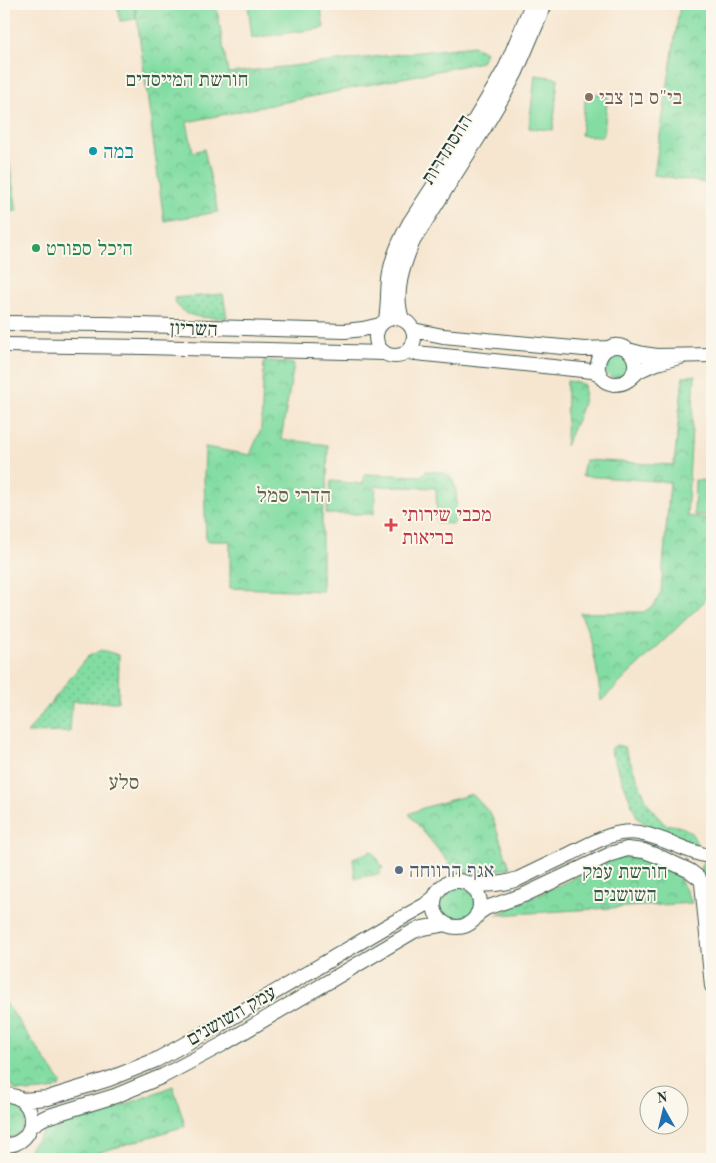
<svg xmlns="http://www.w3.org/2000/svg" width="716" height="1163" font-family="'Old Standard TT','Frank Ruhl Libre',serif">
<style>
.grass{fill:url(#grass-dots);stroke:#518d6c}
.park{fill:url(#park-crowns);stroke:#518d6c}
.garden{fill:#83dda3;stroke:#518d6c}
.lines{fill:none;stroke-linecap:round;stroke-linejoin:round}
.tertiary-casing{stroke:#3f564b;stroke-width:16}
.tertiary{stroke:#fff;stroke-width:14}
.education-dot{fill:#8d6e63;stroke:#fbf7ec;stroke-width:2}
.culture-dot{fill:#0f9aa8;stroke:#fbf7ec;stroke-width:2}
.leisure-dot{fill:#2e9e5b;stroke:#fbf7ec;stroke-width:2}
.health-dot{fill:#e0444e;stroke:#fbf7ec;stroke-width:2}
.service-dot{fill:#5c6f8a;stroke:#fbf7ec;stroke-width:2}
.labels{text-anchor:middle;stroke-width:4;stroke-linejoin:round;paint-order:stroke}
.park-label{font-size:20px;fill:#335d4a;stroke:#fbf7ec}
.education-label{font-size:20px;fill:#785e54;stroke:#fbf7ec;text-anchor:start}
.street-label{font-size:20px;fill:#1f3d34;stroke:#fbf7ec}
.culture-label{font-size:20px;fill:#0d838f;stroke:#fbf7ec;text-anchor:start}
.leisure-label{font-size:20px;fill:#27864d;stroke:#fbf7ec;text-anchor:start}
.health-label{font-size:20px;fill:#be3a42;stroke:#fbf7ec;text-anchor:start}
.service-label{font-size:20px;fill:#4e5e75;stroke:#fbf7ec;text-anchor:start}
.neighbourhood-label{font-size:21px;fill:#646650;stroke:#fbf7ec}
</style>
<defs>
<pattern id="grass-dots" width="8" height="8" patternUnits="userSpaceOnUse" patternTransform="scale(1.25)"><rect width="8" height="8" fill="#83dda3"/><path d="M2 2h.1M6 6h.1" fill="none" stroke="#6bb486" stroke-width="1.8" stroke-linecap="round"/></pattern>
<pattern id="park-crowns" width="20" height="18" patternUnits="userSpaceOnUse" patternTransform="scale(1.25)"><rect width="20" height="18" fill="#83dda3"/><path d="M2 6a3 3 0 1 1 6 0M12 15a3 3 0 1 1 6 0" fill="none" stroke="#6bb486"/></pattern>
</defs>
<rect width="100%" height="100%" fill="#fbf7ec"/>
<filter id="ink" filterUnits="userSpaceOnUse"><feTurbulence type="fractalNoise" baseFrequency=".02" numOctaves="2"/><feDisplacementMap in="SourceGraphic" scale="10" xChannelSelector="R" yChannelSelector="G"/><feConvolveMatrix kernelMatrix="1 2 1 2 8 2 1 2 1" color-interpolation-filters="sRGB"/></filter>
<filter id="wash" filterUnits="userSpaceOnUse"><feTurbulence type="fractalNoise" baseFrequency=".0096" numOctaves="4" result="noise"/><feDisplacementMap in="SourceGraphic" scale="20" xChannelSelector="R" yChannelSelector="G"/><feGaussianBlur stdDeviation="1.12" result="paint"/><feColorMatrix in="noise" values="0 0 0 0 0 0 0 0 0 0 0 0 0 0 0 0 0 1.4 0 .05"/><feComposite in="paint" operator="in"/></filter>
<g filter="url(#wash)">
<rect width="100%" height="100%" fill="#f6e6d0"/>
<path class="grass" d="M223,294L227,318C207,317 181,321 174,298Z
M101,650L119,655L118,702L72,701L70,732L27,733L87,657Z
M616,745L624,747L648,804L664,824C683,827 691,826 698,847L652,827L638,819L610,750Z"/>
<path class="park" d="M135,4H216L228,73L474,46L486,52L481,62L187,122L193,152L204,149L218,212L164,221Z
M680,4H712V184L654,175Z
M7,150L17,211L4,213V151Z
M616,352L625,354L630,365L627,374L619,378L610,377L605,371V358Z
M264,360L294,364L281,439L328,445L327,483L322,515V591L230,588V541H206L204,478L205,447L250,455L261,429Z
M695,375L687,516L712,519V594L601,701C597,670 594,641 580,613L644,612L655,604L661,592L670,482L582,476L585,460L674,465L683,377Z
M567,381L577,382L584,385C587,406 572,427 566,446Z
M426,471C432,472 441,471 446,474C462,484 455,509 454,524L437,523L436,488L376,486L374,514H326L331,481L363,484L365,474L421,476Z
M472,794L491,814L510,868L481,873L469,874L454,869L409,814L423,808Z
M372,851L383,868L380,870V874L355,878L353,858Z
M621,857H636L667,869L679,877L692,903L496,915L610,861Z
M712,857V887L708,885L699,873C701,863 704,861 712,857Z
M439 904a18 18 0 1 1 36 0a18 18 0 1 1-36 0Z
M4,1000L62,1084L56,1089L42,1091L29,1092L15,1090L4,1076Z
M173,1086L185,1126L78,1159H26L29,1148L45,1130L117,1108Z
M4,1101L18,1105L26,1117C21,1133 21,1136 4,1139Z"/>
<path class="garden" d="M117,4H134L136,19L120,21Z
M248,4H320L324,28L252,38Z
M535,75L558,78L553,130L529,128Z
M586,93L608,95L603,137L581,135Z
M695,480L712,481V516L694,515Z"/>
</g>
<g filter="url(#ink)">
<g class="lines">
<defs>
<path id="tertiary" d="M376 337a19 19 0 1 1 38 0a19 19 0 1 1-38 0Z
M386,319C389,304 387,288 390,273C393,254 401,238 410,222L453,156L496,85L506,67L532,4
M402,319C393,293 403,265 413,241L483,130L506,91L516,72L545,4
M4,323L105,324L345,331L363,329L380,325
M413,330L443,336L584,349L609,348
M4,345L144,347L384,353
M628,350L643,354L657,356L712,355
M406,352L592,371L600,374
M631,377C638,367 636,354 625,348C599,336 585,380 614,384C619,384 624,383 628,380C631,378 634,375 637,372C651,363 668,360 684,356
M434 904a23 23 0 1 1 46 0a23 23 0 1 1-46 0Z
M466,883C484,886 500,885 518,879C535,871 553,862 570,854C591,844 614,829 639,833C663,837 684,851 708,856
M702,883L712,986
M477,914L486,908L524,895L611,854L627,849L644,851L660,857L690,871L699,878
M4,1095C40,1094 40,1146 4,1145
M22,1100L48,1098L109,1079L156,1060L214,1028L389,925L425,905L435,897
M30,1127L40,1120L46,1117L115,1096L163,1076L223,1044L414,931L423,928L446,924"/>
</defs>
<use href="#tertiary" class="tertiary-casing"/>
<use href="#tertiary" class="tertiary"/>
</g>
</g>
<circle class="education-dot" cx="589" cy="97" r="5"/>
<circle class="culture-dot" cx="93" cy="151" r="5"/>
<circle class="leisure-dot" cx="36" cy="248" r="5"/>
<path class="health-dot" d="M388.5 517.5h5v5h5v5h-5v5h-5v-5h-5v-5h5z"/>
<circle class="service-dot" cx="399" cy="870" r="5"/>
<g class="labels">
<g class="park-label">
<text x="187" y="86">חורשת המייסדים</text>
<text x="625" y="878">חורשת עמק<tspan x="625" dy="23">השושנים</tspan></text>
</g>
<g class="education-label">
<text x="599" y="104">בי"ס בן צבי</text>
</g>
<g class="street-label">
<text transform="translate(446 149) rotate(-58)" y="7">ההסתדרות</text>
<text transform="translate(194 328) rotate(2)" y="7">השריון</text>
<text transform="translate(231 1015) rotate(-30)" y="7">עמק השושנים</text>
</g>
<g class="culture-label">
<text x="103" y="158">במה</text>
</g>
<g class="leisure-label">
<text x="46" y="255">היכל ספורט</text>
</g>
<g class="health-label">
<text x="402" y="521">מכבי שירותי<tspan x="402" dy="23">בריאות</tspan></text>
</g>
<g class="service-label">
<text x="409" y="877">אגף הרווחה</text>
</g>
<g class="neighbourhood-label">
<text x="294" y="502">הדרי סמל</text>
<text x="124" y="789">סלע</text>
</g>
</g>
<rect width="716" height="1163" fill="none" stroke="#fbf7ec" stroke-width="20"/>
<g transform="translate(664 1110) rotate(352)"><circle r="24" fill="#fbf7ec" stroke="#a3ada2"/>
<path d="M0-4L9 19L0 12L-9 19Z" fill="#1f6fb2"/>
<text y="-8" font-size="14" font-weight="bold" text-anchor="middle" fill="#1f3d34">N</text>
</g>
</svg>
